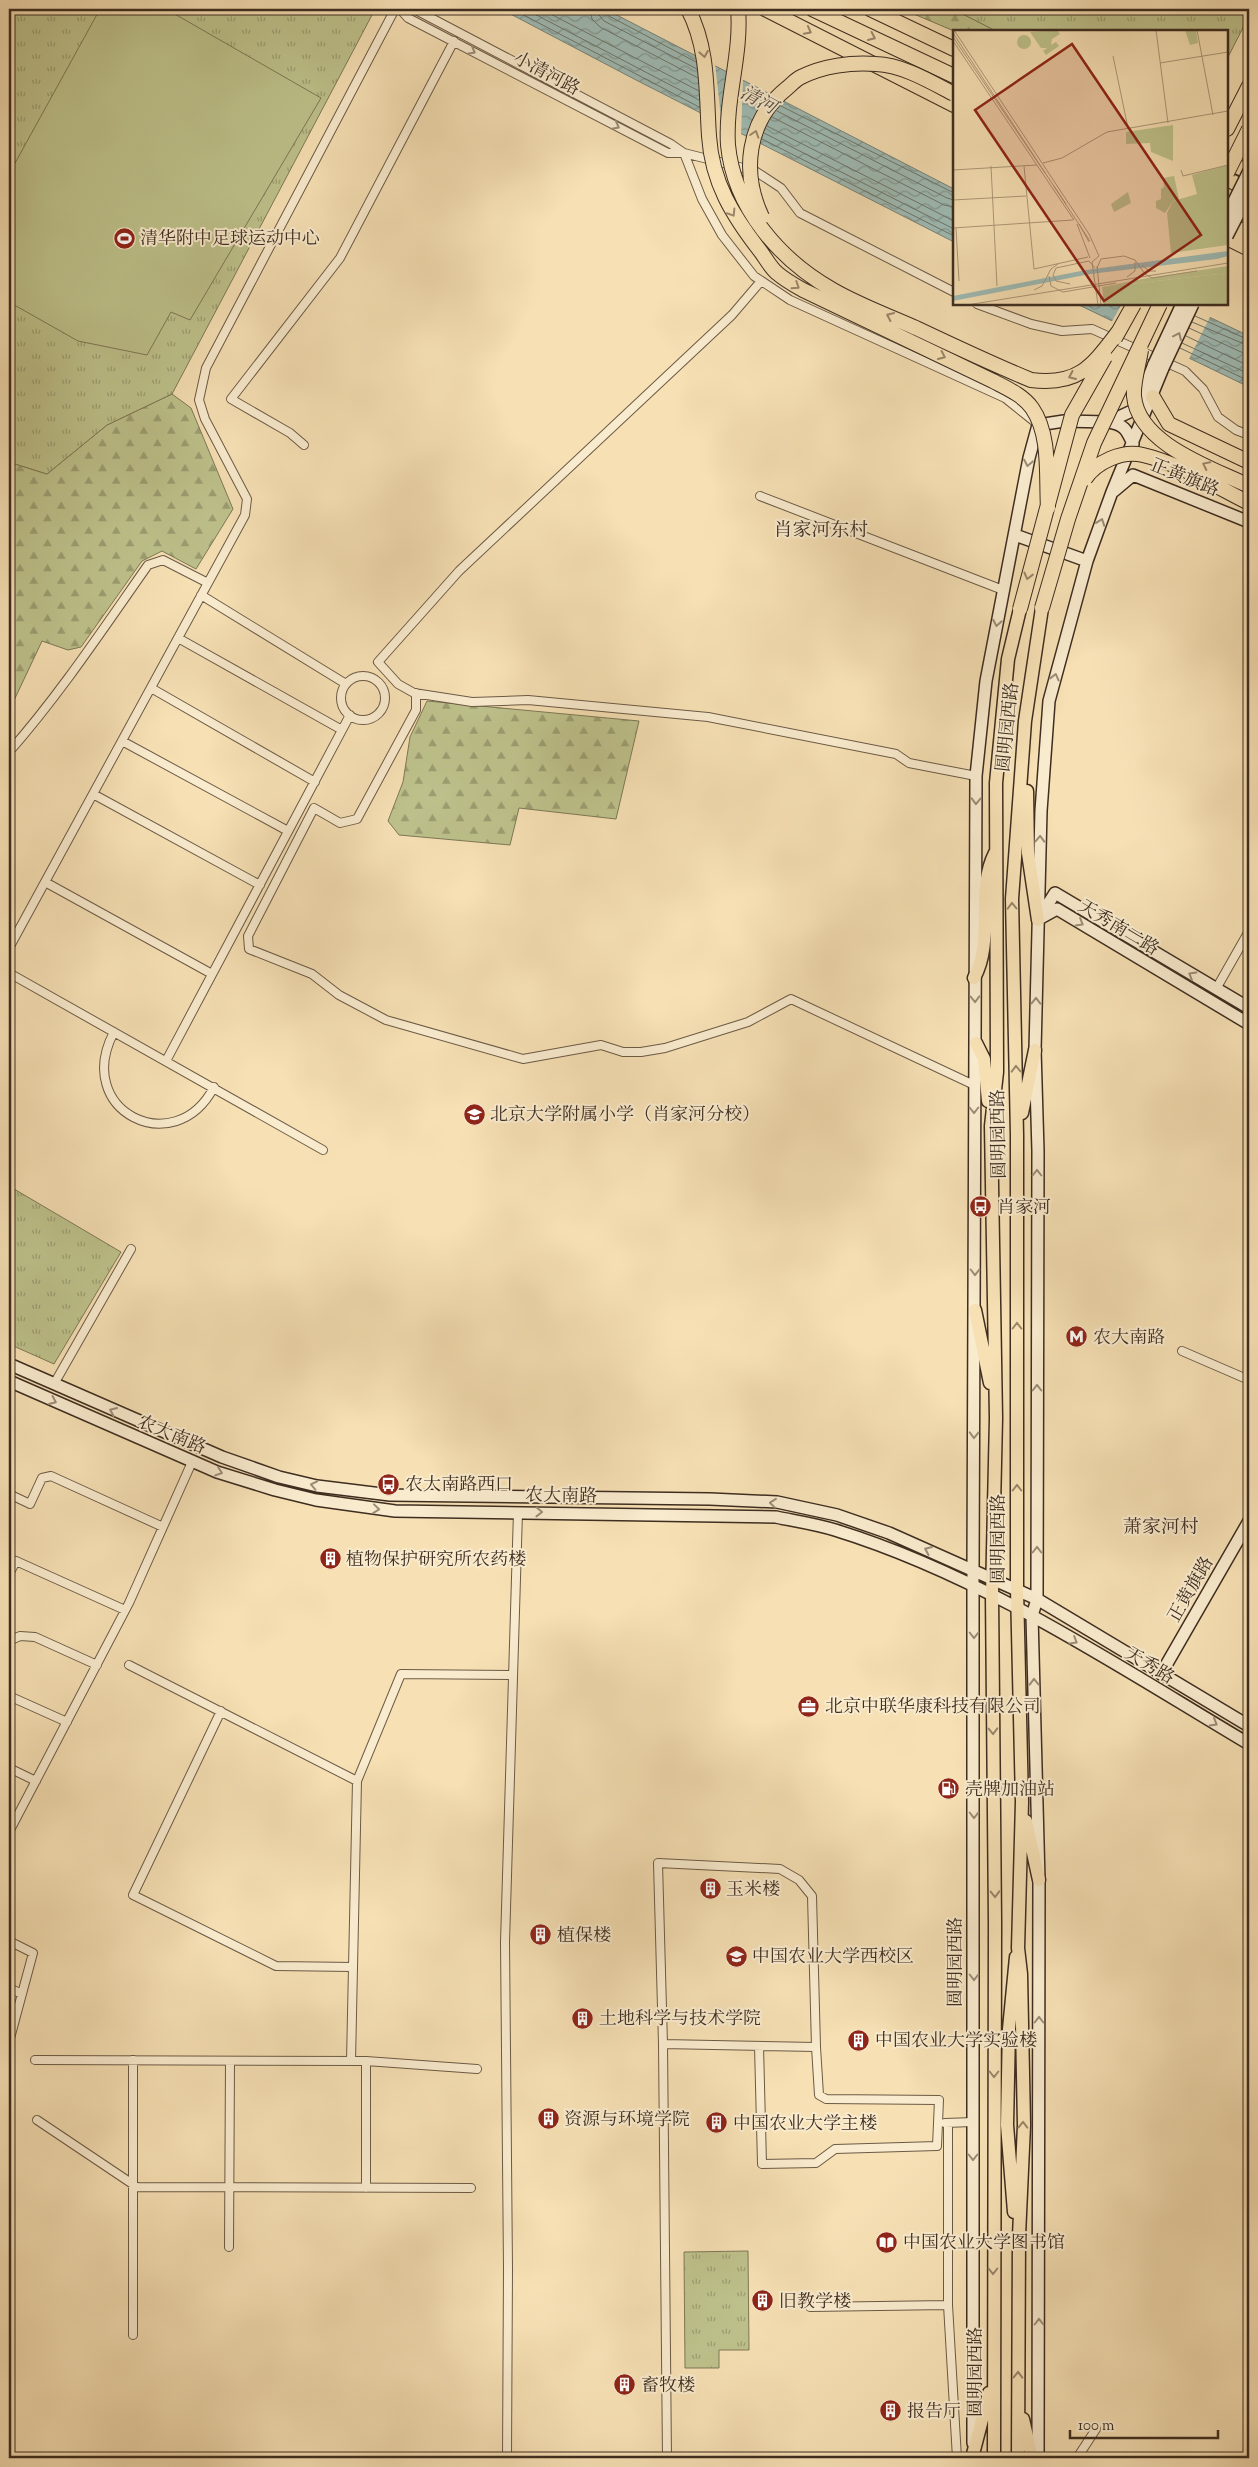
<svg xmlns="http://www.w3.org/2000/svg" width="1258" height="2467" font-family="'Sorts Mill Goudy','Noto Serif SC',serif">
<style>
.forest{fill:url(#forest-firs);stroke:#7e7856}
.park{fill:url(#park-tufts);stroke:#7e7856}
.garden{fill:#bec28c;stroke:#7e7856}
.water{fill:url(#water-waves);stroke:#788279}
.pier{fill:#f6e0b4}
.lines{fill:none;stroke-linecap:round;stroke-linejoin:round}
.shore{stroke:#6e746a;stroke-width:1}
.street-casing{stroke:#6c5a45;stroke-width:10}
.secondary-casing{stroke:#3e2d20;stroke-width:14}
.primary-casing{stroke:#3e2d20;stroke-width:15}
.highway-casing{stroke:#3e2d20;stroke-width:16}
.street{stroke:#f9ebce;stroke-width:8}
.secondary{stroke:#f9ebce;stroke-width:11}
.primary{stroke:#f6e0b4;stroke-width:12}
.highway{stroke:#f6e0b4;stroke-width:14}
.secondary-bridge-casing{stroke:#3e2d20;stroke-width:14;stroke-linecap:butt}
.highway-bridge-casing{stroke:#3e2d20;stroke-width:16;stroke-linecap:butt}
.secondary-bridge{stroke:#f9ebce;stroke-width:11}
.highway-bridge{stroke:#f6e0b4;stroke-width:14}
.oneway{stroke:#9a866a}
.oneway2{stroke:#9c8c77}
.labels{text-anchor:middle;stroke-width:4;stroke-linejoin:round;paint-order:stroke}
.street-label{font-size:18px;fill:#3e2d20;stroke:#f9ebce}
.poi-label{font-size:18px;fill:#3e2d20;stroke:#f9ebce;text-anchor:start}
.water-label{font-size:19px;font-style:italic;fill:#565045;stroke:#f9ebce}
.neighbourhood-label{font-size:19px;fill:#3e2d20;stroke:#f9ebce}
.inset-road{fill:none;stroke:#ac9879;stroke-width:1}
.view{fill:#8f2418;fill-opacity:0.15;stroke:#8f2418;stroke-width:2.5}
.inset-edge{fill:none;stroke:#3e2d20;stroke-width:2.5}
</style>
<defs>
<pattern id="forest-firs" width="22" height="20" patternUnits="userSpaceOnUse" patternTransform="scale(1.25)"><rect width="22" height="20" fill="#bec28c"/><path d="M5 1l3.5 6h-7zM16 11l3.5 6h-7z" fill="#9c9e72"/></pattern>
<pattern id="park-tufts" width="24" height="20" patternUnits="userSpaceOnUse" patternTransform="scale(1.25)"><rect width="24" height="20" fill="#bec28c"/><path d="M3 7l-1-3M5 7V3M7 7l1-3M15 17l-1-3M17 17v-4M19 17l1-3" fill="none" stroke="#9c9e72"/></pattern>
<pattern id="water-waves" width="16" height="10" patternUnits="userSpaceOnUse" patternTransform="scale(1.25)"><rect width="16" height="10" fill="#9ebbb4"/><path d="M0 5q4-4 8 0t8 0" fill="none" stroke="#829892"/></pattern>
</defs>
<rect width="100%" height="100%" fill="#f6e0b4"/>
<filter id="stains"><feTurbulence type="fractalNoise" baseFrequency=".004" numOctaves="4"/><feColorMatrix values="0 0 0 0 .2 0 0 0 0 .09 0 0 0 0 .02 0 0 0 .5 -.17"/></filter>
<radialGradient id="worn" r=".72"><stop offset=".6" stop-color="#630" stop-opacity="0"/><stop offset="1" stop-color="#630" stop-opacity=".3"/></radialGradient>
<path class="forest" d="M902,9H953L996,31H954Z
M172,394L191,408L233,509L196,569L162,551L142,561L81,647L68,650L42,641L9,711V462L47,474L107,425Z
M427,701L639,721L616,819L519,808L510,845L399,835L388,821L403,782L410,737Z"/>
<path class="park" d="M9,9H304L312,13C328,6 357,5 372,15L172,394L107,425L47,474L9,462Z
M953,9H1249V16L1227,59V31H996Z
M9,1186L121,1252L54,1364L9,1344Z
M748,2251L749,2350H719V2368H685L684,2252Z"/>
<path class="garden" d="M100,9H166L321,98L190,320L171,312L147,355L78,341L9,302V174Z"/>
<path class="water" d="M501,9H605L954,189V242L636,80Z
M1077,304H1182L1249,336V387Z"/>
<path class="pier" d="M704,57L715,63L722,127L710,120Z
M731,72L743,78L741,137L730,131Z
M1122,304H1188L1211,315L1188,361L1111,323Z"/>
<g class="lines">
<path class="shore" d="M512,9L699,107
M525,9L699,100
M541,9L699,91
M590,9L592,19L600,27L698,78
M598,9L599,15L604,21L697,69
M604,9L607,15L696,62
M781,106L954,193
M777,111L947,198L954,200
M772,117L944,205L954,207
M767,126L954,221
M764,133L954,229
M762,139L954,236
M1195,316L1249,340
M1192,322L1249,346
M1189,328L1241,352L1249,354
M1186,336L1249,366
M1182,343L1249,374
M1180,348L1249,381"/>
<defs>
<path id="street" d="M400,9L408,18L668,153H684L755,171L781,188L800,213L954,292
M414,9L671,144L684,153
M684,153L702,199L722,235L754,276L790,300L1005,398L1035,422
M761,281L732,315L459,571L378,662L398,684L414,693L472,702L528,700L708,717L896,754L909,763L976,776
M977,304L1031,324L1062,331L1092,329L1185,371L1203,389L1218,417L1236,430L1249,435
M304,445L290,433L231,399L340,258L454,41
M760,496L1003,590
M201,595L346,684
M178,638L342,730
M341 698a22 22 0 1 1 44 0a22 22 0 1 1-44 0Z
M151,688L315,782
M416,693V710L357,819L340,823L314,808L248,936L249,949L312,974L339,995L386,1020L523,1059L601,1045L623,1052H641L665,1048L748,1022L791,999L974,1085
M122,741L288,831
M9,752C60,694 103,629 148,565L163,560L208,583
M93,794L260,885
M45,882L212,974
M9,948L245,515L247,499L205,419L199,400L206,368L395,9
M9,973L323,1150
M1216,989L1249,931
M114,1032C72,1111 175,1162 214,1087
M166,1061L350,715
M1182,1351L1249,1380
M54,1384L131,1249
M9,1494L30,1504L42,1478L51,1476L163,1527
M9,1574L16,1561L125,1610
M9,1641L20,1636L35,1637L97,1665
M129,1665L357,1781
M9,1696L67,1722
M221,1711L133,1895L276,1966L353,1967
M9,1768L36,1781
M9,1832L129,1603L192,1462
M9,1941L33,1953L9,2042
M9,1988L22,1994
M663,2044L667,2458
M759,2046L762,2164L816,2163L835,2149L937,2146L939,2100L826,2099L819,2095L816,2047L663,2044L658,1863L780,1869L799,1880L812,1896L816,2047
M35,2060L366,2061L477,2069
M351,2061L357,1781L401,1674L513,1675
M37,2120L137,2187L471,2188
M945,2123L973,2122
M948,2123V2305L957,2458
M366,2188V2061
M229,2247L230,2061
M810,2307L948,2305
M133,2335V2060
M507,2458L508,2269L505,1942L518,1512
M1077,2458L1096,2429"/>
<path id="secondary" d="M1108,422C1124,424 1127,430 1133,444
M1114,491L1133,475L1249,522
M1015,535L1087,561
M1039,919L1057,909L1249,1024
M1038,920L1055,893L1249,1008
M9,1364L222,1457L279,1477L317,1486L390,1495L710,1499L777,1502L837,1515L889,1533L1037,1599L1249,1726
M9,1381L217,1472L275,1490L316,1500L395,1511L776,1517C795,1521 816,1524 835,1530C984,1576 1116,1665 1249,1744
M1161,1674L1249,1521
M973,2443V1570L976,776L986,681L1029,458L1038,425L1064,421L1108,422L1136,409L1154,364
M1038,2458L1039,1880L1032,1616L1037,1599L1038,1151L1035,1050L1041,811L1049,701L1087,561L1112,492L1163,368"/>
<path id="primary" d="M1027,791L1028,853L1038,920
M974,978C995,940 975,892 995,853
M976,1043L984,1059L988,1101
M1022,1113L1035,1050
M975,1310L990,1383
M1026,1821L1039,1880
M1014,2212L1007,2125L1009,2029L1016,1957
M1023,2419L1032,2458
M973,2454L989,2393
M994,2458L995,1923L992,1595L996,1418L991,1126L997,1072L996,783L1008,659L1020,609
M1018,2458L1019,2236L1024,2125L1021,1974L1018,1948L1022,1802L1017,1589V1135L1012,899L1025,721L1042,608"/>
<path id="highway" d="M765,9L954,105
M812,9L954,76
M870,9L954,49
M1227,129L1249,86
M1227,162L1249,172
M1227,179L1249,190
M1227,206L1249,217
M1227,223L1249,234
M1227,238L1249,249
M1153,397L1169,424L1249,462"/>
</defs>
<use href="#street" class="street-casing"/>
<use href="#secondary" class="secondary-casing"/>
<use href="#primary" class="primary-casing"/>
<use href="#highway" class="highway-casing"/>
<use href="#street" class="street"/>
<use href="#secondary" class="secondary"/>
<use href="#primary" class="primary"/>
<use href="#highway" class="highway"/>
<defs>
<path id="secondary-bridge" d="M1227,215L1249,171
M1227,236L1249,193
M1154,364L1182,304
M1163,368L1193,304"/>
<path id="highway-bridge" d="M688,9C709,49 706,92 709,136C712,183 733,216 761,252C766,259 771,268 777,273C785,280 794,285 803,290L993,381C1006,388 1023,395 1032,408C1051,435 1046,477 1048,508
M738,9C742,54 725,99 728,145C734,208 780,260 833,290C859,305 889,316 916,328C954,346 992,364 1031,380C1079,386 1092,366 1119,331
M1227,173L1249,129
M762,217C741,172 747,121 786,89C791,85 796,79 801,77C823,66 851,62 876,64C903,65 931,82 954,94
M1115,338L1134,304
M1141,350C1139,364 1133,382 1134,396C1138,444 1212,468 1249,486
M1085,479C1096,462 1122,450 1143,455C1178,463 1217,487 1249,503
M1042,608L1068,519L1094,443L1160,304
M1020,609L1072,415L1105,357"/>
</defs>
<use href="#secondary-bridge" class="secondary-bridge-casing"/>
<use href="#highway-bridge" class="highway-bridge-casing"/>
<use href="#secondary-bridge" class="secondary-bridge"/>
<use href="#highway-bridge" class="highway-bridge"/>
</g>
<defs><path id="oneway-chevron" d="M-2-3.5L2.5 0L-2 3.5" fill="none" stroke-width="1.6" stroke-linecap="round" stroke-linejoin="round" transform="scale(1.25)"/></defs>
<g class="oneway">
<use href="#oneway-chevron" transform="translate(808 31) rotate(28)"/>
<use href="#oneway-chevron" transform="translate(872 37) rotate(25)"/>
<use href="#oneway-chevron" transform="translate(704 54) rotate(80)"/>
<use href="#oneway-chevron" transform="translate(755 134) rotate(-72)"/>
<use href="#oneway-chevron" transform="translate(732 213) rotate(58)"/>
<use href="#oneway-chevron" transform="translate(796 286) rotate(33)"/>
<use href="#oneway-chevron" transform="translate(890 316) rotate(-155)"/>
<use href="#oneway-chevron" transform="translate(942 356) rotate(25)"/>
<use href="#oneway-chevron" transform="translate(1072 376) rotate(156)"/>
<use href="#oneway-chevron" transform="translate(1206 465) rotate(-154)"/>
<use href="#oneway-chevron" transform="translate(1028 576) rotate(104)"/>
<use href="#oneway-chevron" transform="translate(1012 906) rotate(-91)"/>
<use href="#oneway-chevron" transform="translate(1016 1069) rotate(-91)"/>
<use href="#oneway-chevron" transform="translate(1017 1326) rotate(-90)"/>
<use href="#oneway-chevron" transform="translate(1017 1488) rotate(-90)"/>
<use href="#oneway-chevron" transform="translate(993 1731) rotate(89)"/>
<use href="#oneway-chevron" transform="translate(995 1894) rotate(89)"/>
<use href="#oneway-chevron" transform="translate(994 2074) rotate(90)"/>
<use href="#oneway-chevron" transform="translate(1023 2125) rotate(-89)"/>
<use href="#oneway-chevron" transform="translate(993 2271) rotate(90)"/>
<use href="#oneway-chevron" transform="translate(1018 2375) rotate(-89)"/>
</g>
<g class="oneway2">
<use href="#oneway-chevron" transform="translate(472 51) rotate(28)"/>
<use href="#oneway-chevron" transform="translate(616 126) rotate(28)"/>
<use href="#oneway-chevron" transform="translate(1178 336) rotate(-65)"/>
<use href="#oneway-chevron" transform="translate(1028 463) rotate(101)"/>
<use href="#oneway-chevron" transform="translate(1101 522) rotate(-70)"/>
<use href="#oneway-chevron" transform="translate(997 623) rotate(100)"/>
<use href="#oneway-chevron" transform="translate(1055 677) rotate(-76)"/>
<use href="#oneway-chevron" transform="translate(976 801) rotate(91)"/>
<use href="#oneway-chevron" transform="translate(1040 839) rotate(-88)"/>
<use href="#oneway-chevron" transform="translate(1080 923) rotate(31)"/>
<use href="#oneway-chevron" transform="translate(1192 975) rotate(-149)"/>
<use href="#oneway-chevron" transform="translate(975 999) rotate(89)"/>
<use href="#oneway-chevron" transform="translate(1036 1001) rotate(-89)"/>
<use href="#oneway-chevron" transform="translate(974 1110) rotate(90)"/>
<use href="#oneway-chevron" transform="translate(1037 1173) rotate(-90)"/>
<use href="#oneway-chevron" transform="translate(975 1272) rotate(90)"/>
<use href="#oneway-chevron" transform="translate(1037 1388) rotate(-90)"/>
<use href="#oneway-chevron" transform="translate(53 1401) rotate(24)"/>
<use href="#oneway-chevron" transform="translate(113 1411) rotate(-156)"/>
<use href="#oneway-chevron" transform="translate(974 1435) rotate(91)"/>
<use href="#oneway-chevron" transform="translate(219 1472) rotate(19)"/>
<use href="#oneway-chevron" transform="translate(314 1485) rotate(-168)"/>
<use href="#oneway-chevron" transform="translate(773 1503) rotate(-174)"/>
<use href="#oneway-chevron" transform="translate(376 1509) rotate(6)"/>
<use href="#oneway-chevron" transform="translate(539 1512) rotate(1)"/>
<use href="#oneway-chevron" transform="translate(928 1550) rotate(-156)"/>
<use href="#oneway-chevron" transform="translate(1037 1550) rotate(-90)"/>
<use href="#oneway-chevron" transform="translate(974 1635) rotate(90)"/>
<use href="#oneway-chevron" transform="translate(1074 1641) rotate(31)"/>
<use href="#oneway-chevron" transform="translate(1034 1682) rotate(-91)"/>
<use href="#oneway-chevron" transform="translate(1214 1723) rotate(30)"/>
<use href="#oneway-chevron" transform="translate(974 1815) rotate(90)"/>
<use href="#oneway-chevron" transform="translate(974 1977) rotate(90)"/>
<use href="#oneway-chevron" transform="translate(1039 2020) rotate(-90)"/>
<use href="#oneway-chevron" transform="translate(973 2157) rotate(90)"/>
<use href="#oneway-chevron" transform="translate(1039 2322) rotate(-90)"/>
</g>
<defs>
<symbol id="stadium-disc" viewBox="-11 -11 22 22"><circle r="9.5" fill="#8f2418" stroke="#f9ebce"/><path d="M0-5a6.5 5 0 1 0 0 10a6.5 5 0 1 0 0-10ZM-3.5-1.8h7v3.6h-7Z" fill="#fff"/></symbol>
<symbol id="school-disc" viewBox="-11 -11 22 22"><circle r="9.5" fill="#8f2418" stroke="#f9ebce"/><path d="M0-5L7-2L0 1L-7-2ZM-4 1L0 2.5L4 1V4Q0 6-4 4Z" fill="#fff"/></symbol>
<symbol id="bus-disc" viewBox="-11 -11 22 22"><circle r="9.5" fill="#8f2418" stroke="#f9ebce"/><path d="M-5-6H5V4H4V6H2V4H-2V6H-4V4H-5ZM-3.5-4V0h7V-4ZM-3.5 1.2v1.5H-2V1.2ZM2 1.2v1.5H3.5V1.2Z" fill="#fff"/></symbol>
<symbol id="metro-disc" viewBox="-11 -11 22 22"><circle r="9.5" fill="#8f2418" stroke="#f9ebce"/><path d="M-5.5 5V-5H-3L0 0L3-5H5.5V5H3V-.5L0 4L-3-.5V5Z" fill="#fff"/></symbol>
<symbol id="building-disc" viewBox="-11 -11 22 22"><circle r="9.5" fill="#8f2418" stroke="#f9ebce"/><path d="M-4-6H4V6H1V3H-1V6H-4ZM-2.5-4.3h1.7v1.8h-1.7ZM.8-4.3h1.7v1.8H.8ZM-2.5-1h1.7V.8h-1.7ZM.8-1h1.7V.8H.8Z" fill="#fff"/></symbol>
<symbol id="office-disc" viewBox="-11 -11 22 22"><circle r="9.5" fill="#8f2418" stroke="#f9ebce"/><path d="M-6-3h4V-5.5h4V-3h4V5H-6ZM-1-4.5V-3h2v-1.5ZM-6 0V1H6V0Z" fill="#fff"/></symbol>
<symbol id="fuel-disc" viewBox="-11 -11 22 22"><circle r="9.5" fill="#8f2418" stroke="#f9ebce"/><path d="M-5.5-6h7V0h2V4h1.3V-2.5L3-4.5l.8-.8L6-3V5H2.5V1h-1V6h-7ZM-4.2-4.7v3.2H.2V-4.7Z" fill="#fff"/></symbol>
<symbol id="university-disc" viewBox="-11 -11 22 22"><circle r="9.5" fill="#8f2418" stroke="#f9ebce"/><path d="M0-5L7-2L0 1L-7-2ZM-4 1L0 2.5L4 1V4Q0 6-4 4Z" fill="#fff"/></symbol>
<symbol id="library-disc" viewBox="-11 -11 22 22"><circle r="9.5" fill="#8f2418" stroke="#f9ebce"/><path d="M-6-4Q-3-5.5-.7-3.5V5Q-3 3-6 4ZM6-4Q3-5.5 .7-3.5V5Q3 3 6 4Z" fill="#fff"/></symbol>
</defs>
<g fill-rule="evenodd">
<use href="#stadium-disc" x="112" y="226" width="25" height="25"/>
<use href="#school-disc" x="462" y="1102" width="25" height="25"/>
<use href="#bus-disc" x="968" y="1194" width="25" height="25"/>
<use href="#metro-disc" x="1064" y="1324" width="25" height="25"/>
<use href="#bus-disc" x="376" y="1472" width="25" height="25"/>
<use href="#building-disc" x="318" y="1546" width="25" height="25"/>
<use href="#office-disc" x="796" y="1694" width="25" height="25"/>
<use href="#fuel-disc" x="936" y="1776" width="25" height="25"/>
<use href="#building-disc" x="698" y="1876" width="25" height="25"/>
<use href="#building-disc" x="528" y="1922" width="25" height="25"/>
<use href="#university-disc" x="724" y="1944" width="25" height="25"/>
<use href="#building-disc" x="570" y="2006" width="25" height="25"/>
<use href="#building-disc" x="846" y="2028" width="25" height="25"/>
<use href="#building-disc" x="536" y="2106" width="25" height="25"/>
<use href="#building-disc" x="704" y="2110" width="25" height="25"/>
<use href="#library-disc" x="874" y="2230" width="25" height="25"/>
<use href="#building-disc" x="750" y="2288" width="25" height="25"/>
<use href="#building-disc" x="612" y="2372" width="25" height="25"/>
<use href="#building-disc" x="878" y="2398" width="25" height="25"/>
</g>
<g class="labels">
<g class="street-label">
<text transform="translate(547 73) rotate(28)" y="6">小清河路</text>
<text transform="translate(1185 477) rotate(22)" y="6">正黄旗路</text>
<text transform="translate(1007 727) rotate(-84)" y="6">圆明园西路</text>
<text transform="translate(1119 927) rotate(31)" y="6">天秀南二路</text>
<text transform="translate(998 1134) rotate(-91)" y="6">圆明园西路</text>
<text transform="translate(172 1434) rotate(23)" y="6">农大南路</text>
<text transform="translate(561 1495) rotate(1)" y="6">农大南路</text>
<text transform="translate(998 1539) rotate(-90)" y="6">圆明园西路</text>
<text transform="translate(1190 1589) rotate(-60)" y="6">正黄旗路</text>
<text transform="translate(1150 1665) rotate(31)" y="6">天秀路</text>
<text transform="translate(955 1962) rotate(-90)" y="6">圆明园西路</text>
<text transform="translate(975 2372) rotate(-90)" y="6">圆明园西路</text>
</g>
<g class="poi-label">
<text x="140" y="244">清华附中足球运动中心</text>
<text x="490" y="1120">北京大学附属小学（肖家河分校）</text>
<text x="997" y="1213">肖家河</text>
<text x="1093" y="1343">农大南路</text>
<text x="405" y="1490">农大南路西口</text>
<text x="346" y="1565">植物保护研究所农药楼</text>
<text x="825" y="1712">北京中联华康科技有限公司</text>
<text x="965" y="1795">壳牌加油站</text>
<text x="726" y="1895">玉米楼</text>
<text x="557" y="1941">植保楼</text>
<text x="752" y="1962">中国农业大学西校区</text>
<text x="599" y="2024">土地科学与技术学院</text>
<text x="875" y="2046">中国农业大学实验楼</text>
<text x="564" y="2125">资源与环境学院</text>
<text x="733" y="2129">中国农业大学主楼</text>
<text x="903" y="2248">中国农业大学图书馆</text>
<text x="779" y="2307">旧教学楼</text>
<text x="641" y="2391">畜牧楼</text>
<text x="907" y="2417">报告厅</text>
</g>
<g class="water-label">
<text transform="translate(759 99) rotate(28)" y="7">清河</text>
</g>
<g class="neighbourhood-label">
<text x="821" y="536">肖家河东村</text>
<text x="1161" y="1533">萧家河村</text>
</g>
</g>
<g transform="translate(953 30)">
<rect width="275" height="275" fill="#f6e0b4"/>
<path d="M221,146L226,169L220,171L212,183L203,178V171L208,169V159L211,157L210,148ZM175,162L178,173L161,182L158,174ZM275,236V243L149,257L195,248Z" fill="#bec28c"/>
<path d="M232,0H243L245,13L237,15ZM220,95V131L198,122L197,113L173,114V102ZM275,135V215L218,223L214,183L220,171L244,164L239,145ZM275,243V275H151L149,257Z" fill="#bec28c"/>
<path d="M104,0L107,4L99,9L98,15L103,12L106,16L93,25L90,21L94,18H88L77,2ZM64 12a7 7 0 1 1 14 0a7 7 0 1 1-14 0ZM233,182L241,185L238,188L240,212L218,214V185Z" fill="#bec28c"/>
<path d="M275,221V226L264,229L137,244L0,271V266L133,240Z" fill="#9ebbb4"/>
<path class="inset-road" d="M1,0L136,204L146,226L139,232L145,275M203,0L215,93M244,0L260,85M0,3L137,211M0,7L92,143M0,11L121,190M160,26L175,98M207,33L275,22M90,133L109,128L154,102L275,81M38,136L44,256M71,136L81,239L135,227M0,140L84,135M228,140L230,146L275,135M101,156L113,174M0,170L73,166M124,194L137,228M126,194L136,212M0,198L120,190M3,198L6,251M189,235L196,241H203M144,236L148,275M144,238L148,229L171,226L182,230L192,244L199,248L244,241M96,246L98,256L110,262L163,253M174,247L182,241V232M117,254L103,251L100,245L103,238L136,231L142,238M81,260L89,256L98,239L105,234M14,275L275,233"/>
<path class="view" d="M119,14L248,205L151,271L22,80Z"/>
<rect width="275" height="275" class="inset-edge"/>
</g>
<rect width="1258" height="2467" fill="none" stroke="#f6e0b4" stroke-width="30"/>
<rect x="10" y="10" width="1238" height="2447" fill="none" stroke="#3e2d20" stroke-width="2.5"/>
<rect x="15" y="15" width="1228" height="2437" fill="none" stroke="#3e2d20"/>
<path d="M1070 2430v8h148v-8" fill="none" stroke="#3e2d20" stroke-width="2.5"/>
<text x="1078" y="2430" font-size="15" fill="#3e2d20" stroke="#f9ebce" stroke-width="4" paint-order="stroke">100 m</text>
<rect width="100%" height="100%" filter="url(#stains)"/>
<rect width="100%" height="100%" fill="url(#worn)"/>
</svg>
